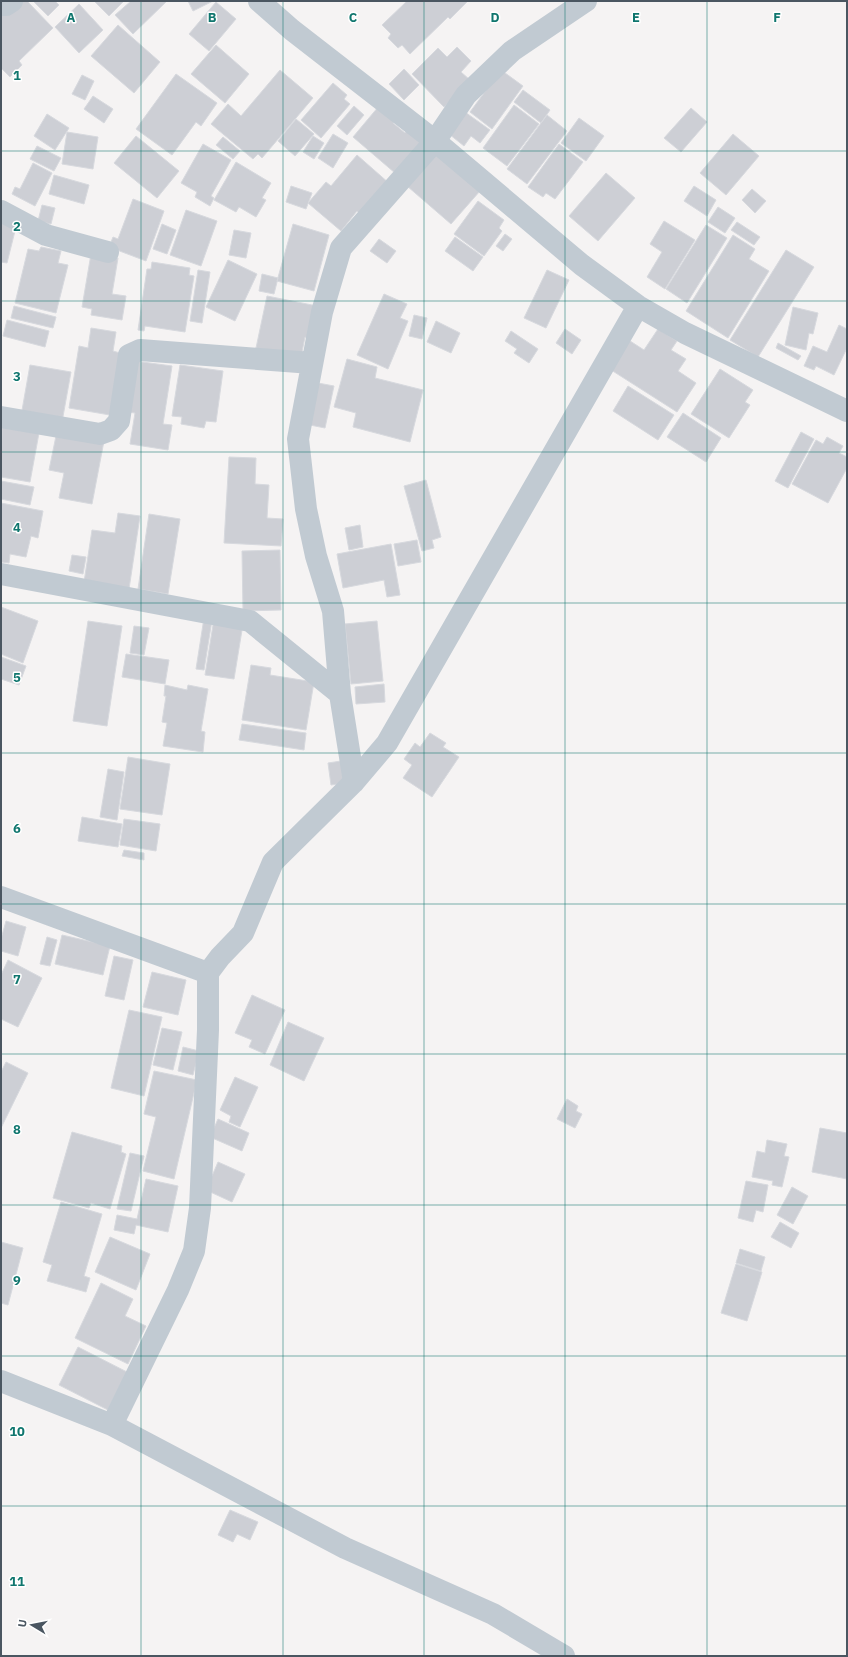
<svg xmlns="http://www.w3.org/2000/svg" width="848" height="1657" font-family="'IBM Plex Sans',sans-serif">
<style>
.building{fill:#cdcfd5;stroke:#d7d9de}
.lines{fill:none;stroke-linecap:round;stroke-linejoin:round}
.street{stroke:#c1cad2;stroke-width:22}
.grid{fill:none;stroke:#0f766e;stroke-width:1;stroke-opacity:0.55}
.grid-label{font-size:13px;text-anchor:middle;font-weight:bold;fill:#0f766e;stroke:#fff;stroke-width:3;stroke-linejoin:round;paint-order:stroke}
</style>
<rect width="100%" height="100%" fill="#f5f3f3"/>
<path class="building" d="M17,1H27L53,28L19,61L22,65L10,77L1,68V17Z
M33,1H55L59,5L48,16Z
M94,1H124L109,16Z
M131,1H167L133,34L115,15Z
M188,1H213L193,11Z
M407,1H468L450,19L448,17L410,54L402,45L398,48L388,38L391,34L382,25Z
M216,2L236,19L209,51L189,34Z
M79,4L103,30L79,53L55,27Z
M118,25L160,62L134,93L91,56Z
M216,45L249,74L225,103L191,74Z
M457,47L471,61L461,72L470,80L444,107L412,74L438,48L447,57Z
M404,69L419,85L404,100L389,84Z
M280,70L313,98L262,158L258,154L253,159L211,124L228,104L241,116Z
M501,70L523,86L492,129L470,112Z
M176,74L217,103L201,126L196,122L172,155L136,129Z
M82,75L94,81L85,100L72,94Z
M333,83L347,95L344,99L350,104L321,138L301,120Z
M523,90L550,110L541,123L514,102Z
M93,96L113,109L104,123L84,109Z
M514,105L539,124L507,166L483,148Z
M354,106L364,115L347,135L337,126Z
M379,106L395,120L393,123L405,133L407,130L421,142L395,173L353,137Z
M691,108L707,122L681,152L664,138Z
M465,112L490,130L480,143L471,136L464,146L449,134Z
M47,114L69,128L55,150L34,136Z
M547,115L567,131L527,184L507,169Z
M579,118L604,136L586,161L561,143Z
M296,119L314,134L295,156L278,141Z
M67,132L98,137L93,169L62,164Z
M333,134L348,143L333,168L318,158Z
M733,134L759,156L726,195L700,173Z
M136,136L179,171L157,198L114,163Z
M313,136L324,143L314,159L303,152Z
M223,137L240,151L233,159L216,145Z
M203,144L231,160L211,196L214,198L210,206L195,197L197,192L181,183Z
M559,144L583,162L555,199L546,193L543,197L528,187Z
M37,146L61,158L54,171L30,159Z
M436,152L480,191L451,224L407,186Z
M357,155L390,184L362,216L357,211L341,231L308,203L326,182L331,186Z
M236,162L271,183L262,198L266,200L256,217L239,207L236,212L214,200Z
M33,163L52,173L35,206L12,194L15,187L20,189Z
M606,173L635,198L598,241L569,216Z
M54,175L89,185L84,204L49,194Z
M291,186L312,193L306,209L286,202Z
M694,186L716,200L707,216L684,201Z
M752,189L766,201L755,213L742,200Z
M133,199L164,211L146,261L109,247L113,237L118,239Z
M478,201L504,220L499,228L502,231L484,256L454,234Z
M42,205L55,208L51,224L38,221Z
M718,207L735,218L725,233L708,222Z
M186,210L217,221L201,266L170,255Z
M1,219L17,223L7,263L1,262Z
M664,221L695,240L665,289L647,277L662,252L650,244Z
M737,222L760,237L754,245L731,230Z
M162,224L176,230L167,254L153,249Z
M293,224L329,235L314,291L277,281Z
M706,225L727,238L687,303L666,289Z
M234,230L251,233L246,258L229,255Z
M505,234L512,239L503,251L496,246Z
M733,235L755,249L749,259L769,271L728,338L686,311Z
M455,237L483,257L473,271L445,251Z
M379,239L396,251L387,263L370,251Z
M41,247L61,251L58,263L68,265L56,313L15,303L28,249L39,251Z
M786,250L814,267L758,357L730,340Z
M91,254L118,258L112,294L126,296L122,320L91,315L92,309L82,307Z
M228,260L257,274L235,321L206,307Z
M152,262L190,268L189,275L194,276L185,332L145,326L144,331L138,330L147,269H151Z
M198,270L210,272L202,323L190,321Z
M547,270L569,280L546,328L524,318Z
M262,274L278,278L274,294L259,291Z
M384,294L407,304L400,318L408,321L388,369L357,355Z
M267,296L317,306L310,339L305,337L301,357L256,348Z
M14,306L56,317L53,328L11,318Z
M793,307L818,313L813,334L809,333L806,350L785,345Z
M414,315L427,318L422,339L409,336Z
M7,320L49,331L45,347L3,336Z
M436,321L460,333L451,353L427,342Z
M839,325L847,329V348L834,375L816,366L814,370L804,366L813,346L827,352Z
M91,328L116,332L113,351L120,353L110,415L69,408L79,346L88,348Z
M565,329L581,340L572,354L556,343Z
M658,329L677,341L671,350L686,359L678,371L696,383L677,412L608,368L627,339L644,350Z
M511,331L538,349L529,363L514,353L517,349L505,341Z
M778,343L801,356L798,360L776,348Z
M347,359L377,367L375,378L423,390L410,442L353,427L356,413L334,407Z
M135,361L172,366L163,424L172,425L168,450L130,444L135,413L127,412Z
M30,365L71,372L62,422L21,416Z
M180,365L223,371L216,422L206,421L204,428L181,424L182,417L172,416Z
M720,369L753,390L745,402L750,405L729,438L691,414Z
M318,383L334,386L325,428L310,425Z
M628,386L674,415L658,440L613,411Z
M683,413L721,438L706,462L667,437Z
M2,426L39,433L30,482L1,477Z
M57,431L104,441L92,504L59,498L64,473L49,470Z
M801,432L814,439L788,488L775,481Z
M827,437L843,446L839,453L847,457V468L828,503L792,484L816,440L823,444Z
M229,457L256,458L255,484L269,485L267,518L283,519L281,546L224,543Z
M426,480L441,537L432,540L434,548L422,551L404,486Z
M1,481L34,487L30,505L1,499Z
M1,503L43,511L38,538L31,536L26,557L10,554L9,563L1,562Z
M118,513L140,516L129,589L84,582L92,530L115,533Z
M149,514L180,519L168,594L138,589Z
M360,525L363,547L349,550L345,528Z
M417,540L421,562L398,566L394,544Z
M391,544L400,595L387,597L384,580L343,588L337,554Z
M280,550L281,610L243,611L242,551Z
M72,555L86,557L83,574L69,571Z
M1,607L38,621L23,663L1,654Z
M204,618L212,620L204,670L196,669Z
M214,619L243,624L234,679L205,675Z
M88,621L122,626L107,726L73,721Z
M377,621L383,681L351,684L345,624Z
M134,626L149,628L144,655L130,653Z
M126,654L169,660L165,684L122,677Z
M1,657L26,666L19,685L1,679Z
M251,665L271,668L270,675L314,682L306,730L242,720Z
M384,684L385,702L356,704L355,687Z
M165,685L187,690L188,685L208,689L201,731L205,732L203,752L163,746L167,723L162,722L166,696H164Z
M242,724L306,733L304,750L239,740Z
M430,733L446,743L443,747L459,757L432,797L403,778L412,765L404,759L415,743L420,747Z
M128,757L170,764L162,815L120,809Z
M341,761L345,783L331,785L328,763Z
M108,769L124,772L117,820L100,817Z
M82,817L122,824L118,847L78,841Z
M124,819L160,824L156,851L120,845Z
M124,850L144,853V860L122,856Z
M6,921L26,927L18,956L1,951V939Z
M62,935L110,946L103,975L55,964Z
M47,937L57,940L50,966L40,964Z
M114,956L133,960L124,1000L105,996Z
M8,960L42,978L18,1027L1,1019V975Z
M152,972L186,980L178,1015L143,1007Z
M252,995L285,1010L265,1054L249,1047L252,1040L235,1033Z
M129,1010L162,1017L144,1096L111,1088Z
M288,1022L324,1038L304,1081L270,1065Z
M162,1028L182,1032L173,1070L153,1065Z
M183,1047L199,1051L193,1075L178,1071Z
M6,1062L28,1073L1,1128V1072Z
M154,1071L197,1080L174,1179L143,1171L156,1117L144,1114Z
M235,1077L258,1087L240,1127L229,1122L231,1116L220,1110Z
M567,1099L578,1106L576,1111L582,1114L575,1128L557,1119Z
M218,1119L249,1133L242,1151L210,1137Z
M820,1128L847,1133V1179L812,1172Z
M72,1132L122,1146L121,1152L126,1154L110,1209L91,1203L89,1208L53,1198Z
M767,1140L787,1144L784,1156L789,1157L782,1187L772,1185L773,1181L752,1177L757,1151L765,1153Z
M130,1153L144,1156L131,1211L117,1209Z
M218,1162L245,1174L232,1202L206,1190Z
M146,1179L178,1186L168,1232L136,1225L134,1234L114,1230L117,1215L137,1219Z
M746,1181L768,1185L763,1212L756,1210L753,1222L738,1218Z
M792,1187L808,1196L793,1224L777,1215Z
M61,1202L102,1214L84,1276L90,1278L86,1292L47,1281L52,1265L43,1262Z
M780,1222L799,1233L791,1248L771,1237Z
M110,1237L150,1254L136,1290L95,1272Z
M1,1242L23,1248L8,1305L1,1303Z
M740,1249L765,1257L761,1271L736,1263Z
M736,1264L762,1272L747,1321L721,1313Z
M101,1283L133,1299L125,1316L146,1326L128,1364L75,1338Z
M78,1347L127,1372L108,1410L59,1385Z
M230,1510L258,1522L250,1540L237,1534L233,1542L218,1535Z"/>
<g class="lines">
<path class="street" d="M259,1L292,30L435,141L582,265L638,306L685,333L847,411
M1,5H6L12,1
M1,211L46,235L108,252
M1,417L100,434L111,430L119,421L129,355L140,350L312,363
M1,574L250,621L340,694
M354,782L340,694L333,611L316,556L306,509L298,439L322,312L341,248L435,141L466,95L512,51L586,1
M1,897L208,973V1030L200,1208L194,1251L178,1290L112,1425
M208,973L220,957L243,933L273,862L354,782L387,743L638,306
M1,1381L112,1425L345,1548L493,1614L564,1656"/>
</g>
<path class="grid" d="M141,1V1656M283,1V1656M424,1V1656M565,1V1656M707,1V1656M1,151H847M1,301H847M1,452H847M1,603H847M1,753H847M1,904H847M1,1054H847M1,1205H847M1,1356H847M1,1506H847"/>
<g class="grid-label">
<text x="71" y="22">A</text>
<text x="212" y="22">B</text>
<text x="353" y="22">C</text>
<text x="495" y="22">D</text>
<text x="636" y="22">E</text>
<text x="777" y="22">F</text>
<text x="17" y="80">1</text>
<text x="17" y="231">2</text>
<text x="17" y="381">3</text>
<text x="17" y="532">4</text>
<text x="17" y="682">5</text>
<text x="17" y="833">6</text>
<text x="17" y="984">7</text>
<text x="17" y="1134">8</text>
<text x="17" y="1285">9</text>
<text x="17" y="1436">10</text>
<text x="17" y="1586">11</text>
</g>
<rect width="848" height="1657" fill="none" stroke="#4a5661" stroke-width="4"/>
<g transform="translate(32 1625) rotate(280)" stroke="#ffffff" stroke-width="3" paint-order="stroke">
<path d="M0-3L7 15L0 10L-7 15Z" fill="#4a5661"/>
<text y="-6" font-size="11" font-weight="bold" text-anchor="middle" fill="#4a5661">U</text>
</g>
</svg>
